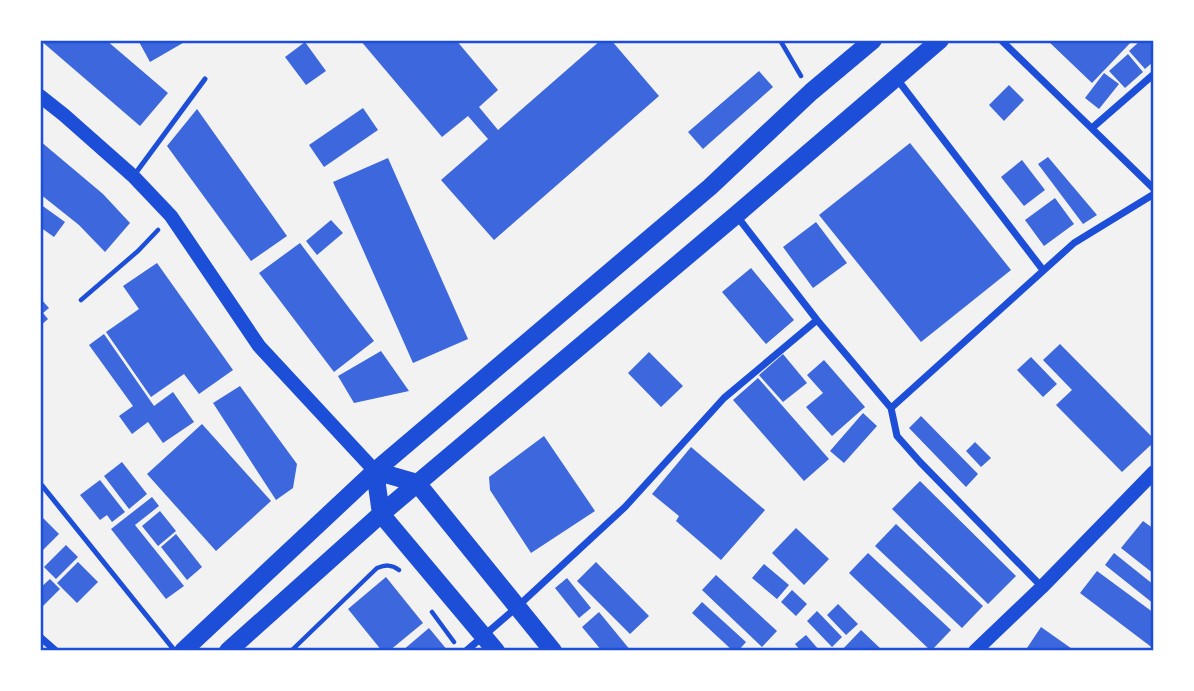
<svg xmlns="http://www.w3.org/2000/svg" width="1194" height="691" font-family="Raleway,sans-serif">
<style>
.building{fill:#3d67dc}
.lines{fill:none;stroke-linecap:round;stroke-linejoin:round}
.path{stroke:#1d4ed8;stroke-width:4.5}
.service{stroke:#1d4ed8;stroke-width:5}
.minor{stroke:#1d4ed8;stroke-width:7}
.secondary{stroke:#1d4ed8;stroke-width:14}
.primary{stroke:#1d4ed8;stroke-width:18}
.neatline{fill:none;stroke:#1d4ed8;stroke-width:2.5}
</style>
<rect width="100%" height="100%" fill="#f2f2f2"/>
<path class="building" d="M40,40H106L168,93L140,126Z
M138,40H188L150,62Z
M360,40H456L498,90L479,107L498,130L601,40H611L659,96L494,240L441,180L488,139L468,116L442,137Z
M1047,40H1133L1092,83Z
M1141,40H1154V61L1145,69L1129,51Z
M305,42L326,71L306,85L285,57Z
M1128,54L1143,72L1125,88L1109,71Z
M759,71L773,87L703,149L688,132Z
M1104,73L1119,84L1099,109L1085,98Z
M1009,85L1024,100L1004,121L989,105Z
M363,108L378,130L324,167L309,145Z
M197,109L287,236L251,261L167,146Z
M40,141L103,194L130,223L105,252L79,225L40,194Z
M910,143L1011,270L921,342L819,215Z
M1048,157L1097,215L1083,224L1038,164Z
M388,158L468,339L413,363L333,182Z
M1022,160L1045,190L1024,206L1001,177Z
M1055,198L1074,224L1044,246L1025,220Z
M40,204L65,222L54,237L40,227Z
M331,220L343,233L317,255L306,241Z
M816,222L847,263L813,288L783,247Z
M300,243L374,341L334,372L259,273Z
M157,263L233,370L199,394L184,374L151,397L106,332L139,309L123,286Z
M751,268L794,320L766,344L722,292Z
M40,298L49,308L43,313L48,319L40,326Z
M104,334L154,406L173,392L194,422L163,443L148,422L132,434L119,416L133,406L89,345Z
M1060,344L1154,439V442L1122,472L1056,405L1072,390L1043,360Z
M381,351L409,391L354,403L338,376Z
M649,352L683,386L661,407L628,373Z
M783,354L807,383L783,402L759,375Z
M1031,357L1057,384L1043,397L1017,370Z
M824,360L865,407L832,436L806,407L823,393L807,375Z
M758,378L829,459L804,481L733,400Z
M240,386L297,464L293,488L276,500L213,403Z
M863,413L877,426L844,463L830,451Z
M921,416L978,474L966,487L909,428Z
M202,424L271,501L216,551L147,474Z
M544,436L595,511L531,553L490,490L489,477Z
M975,442L991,458L981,467L966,451Z
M691,447L765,510L721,560L676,521L679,516L652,494Z
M122,462L147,494L129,509L104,476Z
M100,480L125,512L112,522L107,515L100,520L80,495Z
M920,481L1016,576L988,604L892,509Z
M152,497L159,506L135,525L184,586L166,599L111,529Z
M160,511L176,531L158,546L142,526Z
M40,515L59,534L40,553Z
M1143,521L1154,529V574L1121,548Z
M896,524L983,606L962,628L875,546Z
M796,528L829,559L804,585L772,553Z
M176,534L202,567L187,580L161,547Z
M66,545L78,557L56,579L44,567Z
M868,553L951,630L931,651L849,573Z
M1114,553L1154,585V604L1105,565Z
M78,562L98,582L77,603L57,583Z
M596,562L649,616L630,634L577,581Z
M764,564L789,585L777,599L752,578Z
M1097,571L1154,613V649L1080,593Z
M716,575L777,631L762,647L702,590Z
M386,577L423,623L389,651H382L348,609Z
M567,578L591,608L579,618L555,588Z
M50,579L60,589L40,609V588Z
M792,590L807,604L796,616L781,602Z
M702,602L746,642L738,651H733L692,613Z
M838,604L858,624L846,635L827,615Z
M817,611L842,637L832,647L807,621Z
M599,612L631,651H602L582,627Z
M1041,627L1075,651H1025Z
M429,628L448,651H402Z
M861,630L883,651H841Z
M806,635L820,651H801L795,644Z"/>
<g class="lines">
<path class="path" d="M780,40L801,76
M81,300L138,251L158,230
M432,612L454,642
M291,651L377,568C385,565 391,564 399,570"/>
<path class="service" d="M135,174L205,79
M40,483L175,651"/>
<path class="minor" d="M1001,40L1154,189
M897,79L1043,270
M1092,128L1154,74
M736,215L817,320L891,408L897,436L920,462L1042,587
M891,408L1074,243L1154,194
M40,637L56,651
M466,651L517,607L625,507L724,398L817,320"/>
<path class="secondary" d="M40,96L64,115L133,176L171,216L259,346L375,471
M975,651L1042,587L1154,472"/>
<path class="primary" d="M375,471L417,483L553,651
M375,471L381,514L496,651
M183,651L375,471L710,187L811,92L873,40
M228,651L381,514L736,215L940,40"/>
</g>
<rect width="1194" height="691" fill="none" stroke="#ffffff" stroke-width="84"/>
<rect x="42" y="42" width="1110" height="607" class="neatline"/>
</svg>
